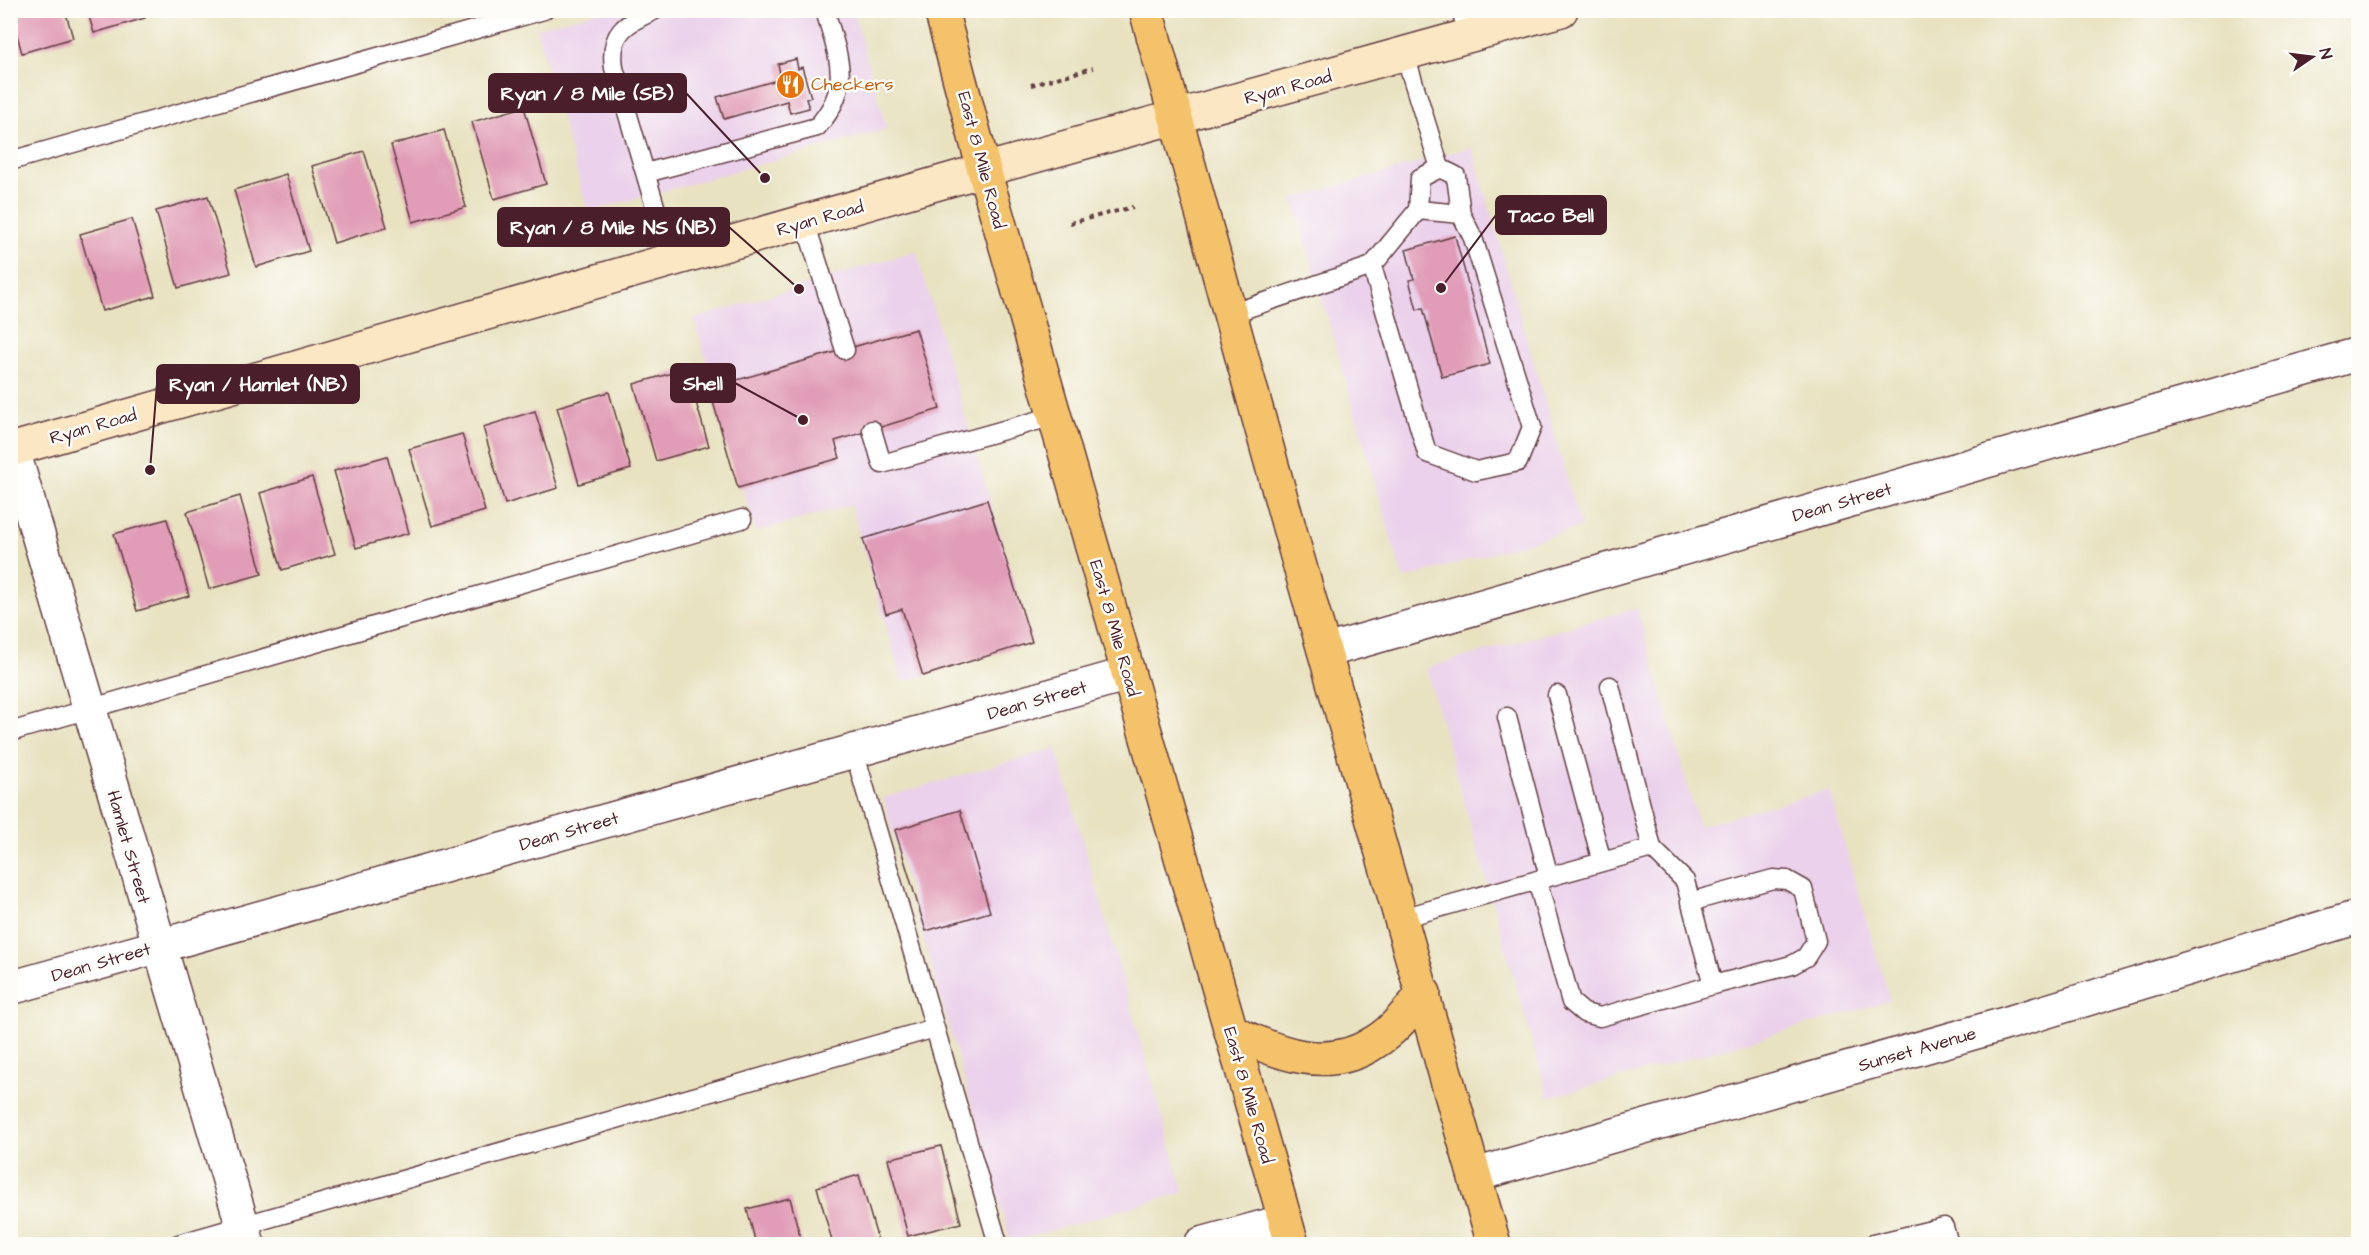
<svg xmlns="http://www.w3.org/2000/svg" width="2369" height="1255" font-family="'Architects Daughter',sans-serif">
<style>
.built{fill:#ebd1eb}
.building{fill:#e19db7}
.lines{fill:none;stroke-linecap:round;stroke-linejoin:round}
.lane-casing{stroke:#623c42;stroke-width:21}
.street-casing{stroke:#623c42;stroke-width:36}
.secondary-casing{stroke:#623c42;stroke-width:36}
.highway-casing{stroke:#623c42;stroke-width:36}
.path{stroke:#623c42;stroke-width:4;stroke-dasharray:4.5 4.5;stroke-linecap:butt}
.lane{stroke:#fff;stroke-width:18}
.street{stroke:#fff;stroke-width:33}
.secondary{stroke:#fbe7c3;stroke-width:33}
.highway{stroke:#f4c26a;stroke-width:33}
.labels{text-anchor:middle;stroke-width:5;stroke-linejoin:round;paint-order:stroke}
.food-label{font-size:18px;fill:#c56008;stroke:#fdfcf7;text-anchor:start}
.street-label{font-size:18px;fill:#4a1f2b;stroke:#fdfcf7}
.leader{fill:none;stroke:#4a1f2b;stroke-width:2}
.callout-dot{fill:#4a1f2b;stroke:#fdfcf7;stroke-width:2}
.callout{fill:#4a1f2b;stroke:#4a1f2b;stroke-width:2}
.callout-label{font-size:20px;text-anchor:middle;font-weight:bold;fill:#fff}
</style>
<rect width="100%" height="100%" fill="#fdfcf7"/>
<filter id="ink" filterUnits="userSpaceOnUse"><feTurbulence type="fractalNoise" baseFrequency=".0167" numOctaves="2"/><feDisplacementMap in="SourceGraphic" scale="12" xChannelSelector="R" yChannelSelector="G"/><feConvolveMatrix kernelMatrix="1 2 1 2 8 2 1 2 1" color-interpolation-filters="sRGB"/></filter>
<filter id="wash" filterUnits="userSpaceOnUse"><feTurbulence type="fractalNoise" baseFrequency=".008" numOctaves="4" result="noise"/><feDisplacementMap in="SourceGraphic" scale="24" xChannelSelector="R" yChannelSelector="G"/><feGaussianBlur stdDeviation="1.35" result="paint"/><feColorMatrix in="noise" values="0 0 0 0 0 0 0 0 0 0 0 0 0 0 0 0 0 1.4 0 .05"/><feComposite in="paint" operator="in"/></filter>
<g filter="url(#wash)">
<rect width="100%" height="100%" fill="#e8e2c1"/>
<path class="built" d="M600,11H853L887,129L588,212L536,28Z
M1472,147L1581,527L1403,579L1293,199Z
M916,251L1032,642L902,682L851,505L756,532L694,319Z
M1637,608L1699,826L1829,790L1890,1001L1548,1098L1426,668Z
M1056,748L1184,1192L1011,1242L883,798Z"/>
<g id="blocks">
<path class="building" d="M10,10H65L73,38L22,53Z
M87,10H143L145,18L94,33Z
M796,59L798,69L802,67L811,97L806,99L809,108L790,113L787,101L724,119L717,97L781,79L778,64Z
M524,107L546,184L494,199L472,122Z
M444,130L466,207L413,222L391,145Z
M364,151L387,227L334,243L312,166Z
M286,174L309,251L256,267L234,190Z
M208,196L231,273L178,288L156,211Z
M132,219L155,296L102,311L80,234Z
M1455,236L1490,364L1442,377L1423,308L1417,310L1409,280L1414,279L1406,250Z
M916,329L940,409L835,441L840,458L738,488L709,388Z
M686,369L709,446L656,461L634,384Z
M609,392L631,469L579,484L557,407Z
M535,411L558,488L505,504L483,427Z
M462,434L485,511L432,526L409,449Z
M387,456L409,533L356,548L334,471Z
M312,477L335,554L282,570L260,493Z
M240,496L262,574L209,589L187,512Z
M987,500L1032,642L923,676L902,609L886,614L863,539Z
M167,519L189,596L137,611L114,534Z
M960,810L990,912L926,931L895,830Z
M941,1146L961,1223L908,1236L888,1159Z
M859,1175L879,1244H833L817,1187Z
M790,1198L802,1244H756L747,1209Z"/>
</g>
</g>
<g filter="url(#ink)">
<use href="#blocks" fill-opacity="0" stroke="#623c42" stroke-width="1.5"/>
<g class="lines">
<defs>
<path id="lane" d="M655,10C625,24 609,32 614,68L671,260
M1461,10L1469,37
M1405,55L1440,168L1456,176L1461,214L1418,210
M10,161L544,10
M1440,168L1420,178L1418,210L1372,266L1427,453L1476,471L1518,462L1532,427L1473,238L1461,214
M646,173L817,127C854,86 838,58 825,10
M805,222L845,350
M1230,314L1372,266
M872,430L882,464L1054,416
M1557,695L1602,862
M1507,717L1549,877
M10,732L742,519
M854,751L998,1244
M1537,880L1571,1002L1584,1013L1600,1017L1713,985L1685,881L1652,848
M1690,902L1773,879L1787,880L1803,889L1816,941L1806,957L1792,965L1713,985
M1402,918L1652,848L1610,686
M178,1244L935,1028
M1873,1244L1944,1227L1949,1244"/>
<path id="street" d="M13,450L248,1244
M1326,651L2358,354
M10,988L1128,674
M1475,1175L2001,1025L2358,917
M1201,1244L1285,1221"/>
<path id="secondary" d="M10,450L984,170L1561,10"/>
<path id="highway" d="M941,10L984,170L1292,1244
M1146,10L1297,556L1494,1244
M1231,1031C1277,1053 1328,1074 1375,1042C1395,1030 1409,1010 1424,993"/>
</defs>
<use href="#lane" class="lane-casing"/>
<use href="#street" class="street-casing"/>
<use href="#secondary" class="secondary-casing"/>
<use href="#highway" class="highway-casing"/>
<path class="path" d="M1031,85L1093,68
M1070,223L1133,207"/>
<use href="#lane" class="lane"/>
<use href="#street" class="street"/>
<use href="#secondary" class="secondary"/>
<use href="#highway" class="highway"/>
</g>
</g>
<defs>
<symbol id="restaurant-disc" viewBox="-11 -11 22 22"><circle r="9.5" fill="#e8710a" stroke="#fdfcf7"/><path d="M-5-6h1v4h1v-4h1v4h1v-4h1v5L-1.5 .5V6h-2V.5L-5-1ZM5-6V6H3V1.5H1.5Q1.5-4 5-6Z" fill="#fff"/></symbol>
</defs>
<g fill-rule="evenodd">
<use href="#restaurant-disc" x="774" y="68" width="33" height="33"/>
</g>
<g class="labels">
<g class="food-label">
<text x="811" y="90">Checkers</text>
</g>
<g class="street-label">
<text transform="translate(1288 87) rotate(-15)" y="6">Ryan Road</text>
<text transform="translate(982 160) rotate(75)" y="6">East 8 Mile Road</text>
<text transform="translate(820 218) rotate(-16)" y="6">Ryan Road</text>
<text transform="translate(93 426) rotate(-16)" y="6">Ryan Road</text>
<text transform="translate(1842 502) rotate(-16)" y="6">Dean Street</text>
<text transform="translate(1115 628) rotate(74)" y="6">East 8 Mile Road</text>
<text transform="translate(1037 700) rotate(-16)" y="6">Dean Street</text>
<text transform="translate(569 831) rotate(-16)" y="6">Dean Street</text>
<text transform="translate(129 847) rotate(74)" y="6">Hamlet Street</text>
<text transform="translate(101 962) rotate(-16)" y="6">Dean Street</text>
<text transform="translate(1917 1049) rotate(-16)" y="6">Sunset Avenue</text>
<text transform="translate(1249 1095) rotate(74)" y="6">East 8 Mile Road</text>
</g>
</g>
<path class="leader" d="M765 178L686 93M1441 288L1496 215M799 289L729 227M803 420L735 383M150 470L157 384"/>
<g class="callout-dot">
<circle cx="765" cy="178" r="6"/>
<circle cx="1441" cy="288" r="6"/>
<circle cx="799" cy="289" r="6"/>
<circle cx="803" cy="420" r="6"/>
<circle cx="150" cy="470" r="6"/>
</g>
<g class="callout">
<rect x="489" y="74" width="197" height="38" rx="6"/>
<rect x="1496" y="196" width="110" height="38" rx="6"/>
<rect x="498" y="208" width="231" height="38" rx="6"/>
<rect x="671" y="364" width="64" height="38" rx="6"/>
<rect x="157" y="365" width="202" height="38" rx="6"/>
</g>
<g class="callout-label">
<text x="587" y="100">Ryan / 8 Mile (SB)</text>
<text x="1551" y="222">Taco Bell</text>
<text x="613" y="234">Ryan / 8 Mile NS (NB)</text>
<text x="703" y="390">Shell</text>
<text x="258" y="391">Ryan / Hamlet (NB)</text>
</g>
<rect width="2369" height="1255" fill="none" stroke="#fdfcf7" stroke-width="36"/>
<g transform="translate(2312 57) rotate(76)" stroke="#fdfcf7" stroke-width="4.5" paint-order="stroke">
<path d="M0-4.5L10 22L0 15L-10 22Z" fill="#4a1f2b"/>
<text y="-9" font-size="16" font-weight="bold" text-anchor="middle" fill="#4a1f2b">N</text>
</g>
</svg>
